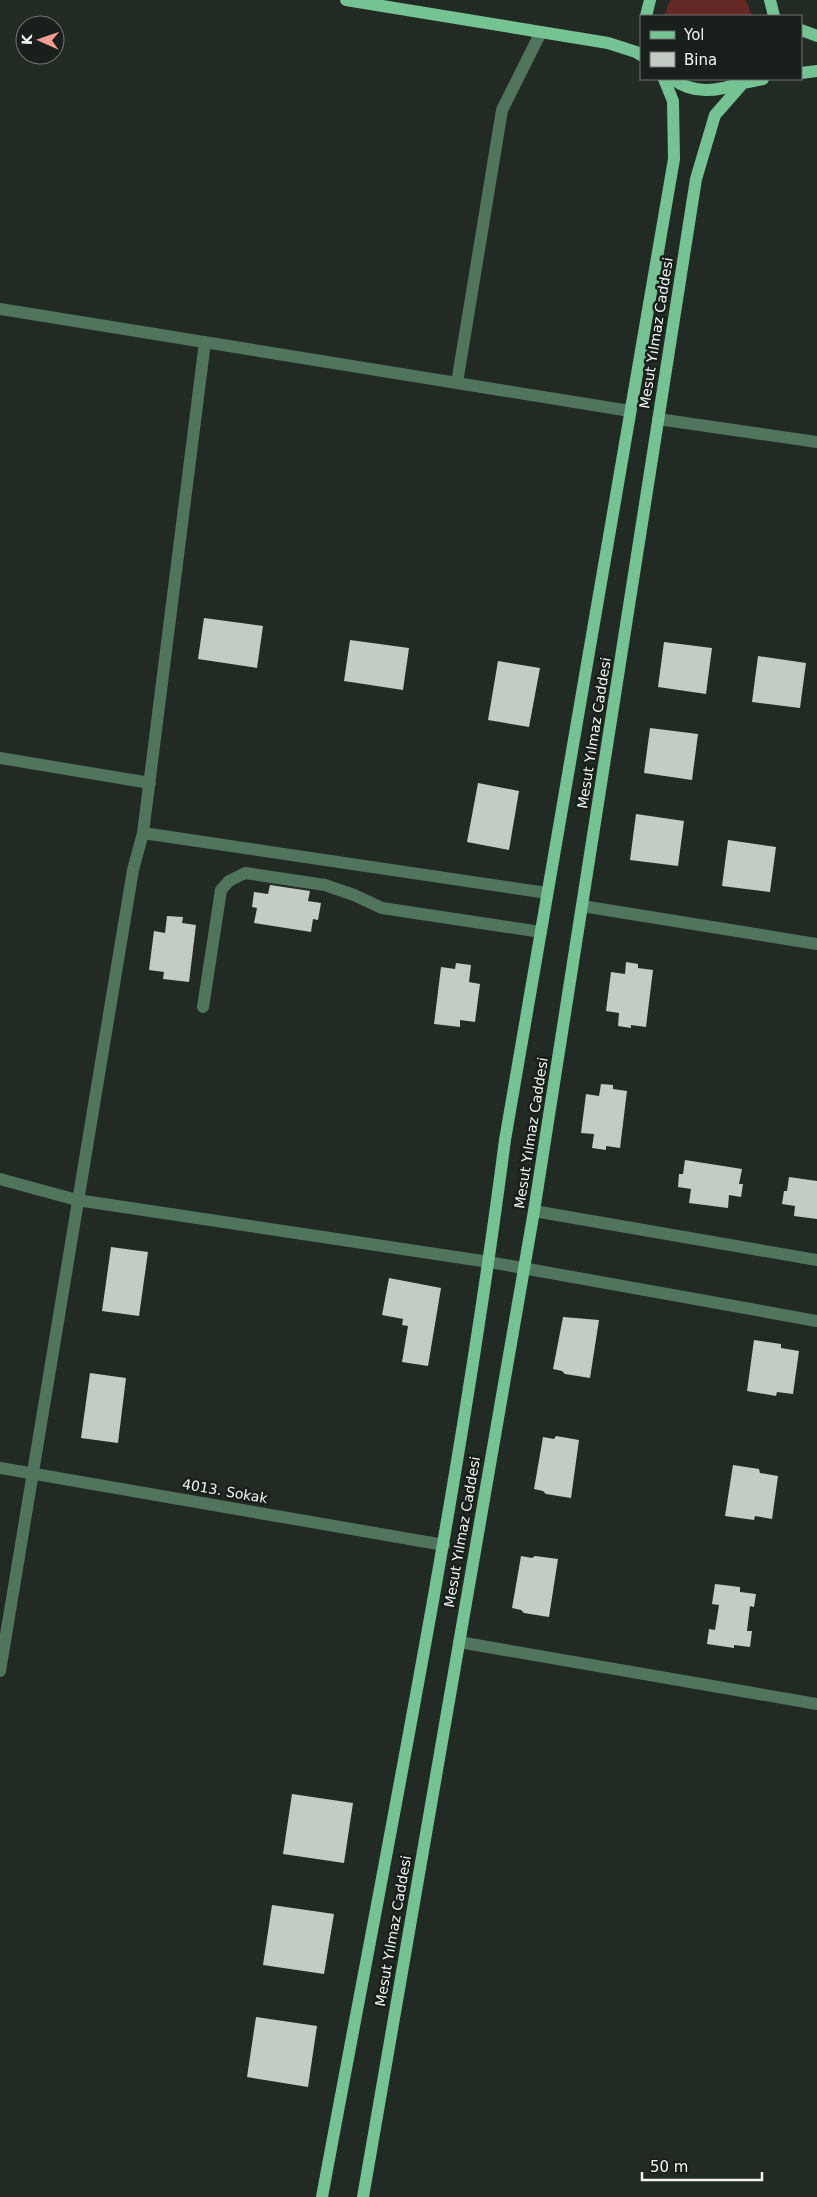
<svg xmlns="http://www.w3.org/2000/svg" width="817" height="2197" font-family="'DejaVu Sans',sans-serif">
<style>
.green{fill:#642825}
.building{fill:#c2ccc5}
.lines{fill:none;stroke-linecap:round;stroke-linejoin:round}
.minor{stroke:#51745d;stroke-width:12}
.major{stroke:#75c292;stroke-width:12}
.labels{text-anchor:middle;stroke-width:5;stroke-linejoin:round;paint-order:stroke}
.street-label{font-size:14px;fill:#f0f5f1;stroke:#19201b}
</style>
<rect width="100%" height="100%" fill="#222a24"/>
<path class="green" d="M670,0H746L752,16H664Z"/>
<path class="building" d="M204,618L263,626L257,668L198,659Z
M350,640L409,648L403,690L344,681Z
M664,642L712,648L706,694L658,687Z
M758,656L806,663L800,708L752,702Z
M498,661L540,668L529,727L488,720Z
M650,728L698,734L692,780L644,773Z
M478,783L519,791L509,850L467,842Z
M636,814L684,821L678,866L630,860Z
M728,840L776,847L770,892L722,886Z
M270,885L310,891L308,901L321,903L318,920L313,919L311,932L254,923L257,908L252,907L254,892L268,894Z
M167,916L183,917L182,923L196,925L189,982L163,979L164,972L149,970L154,931L165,933Z
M626,962L638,964V968L653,970L646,1027L631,1025V1028L618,1026L619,1013L606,1011L611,972L625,974Z
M456,963L471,965L469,982L480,984L475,1022L460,1020V1027L434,1024L441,967L455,969Z
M601,1084L613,1085V1089L627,1091L620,1148L606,1146V1150L592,1148L594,1134L581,1133L586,1094L599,1096Z
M685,1160L742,1169L739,1184H743L741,1197L729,1195L728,1208L689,1203L691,1189L678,1187L679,1174H683Z
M789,1177L817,1181V1219L794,1216L795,1206L782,1204L784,1191H787Z
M111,1247L148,1252L139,1316L102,1311Z
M389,1278L441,1288L428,1366L402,1362L408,1326L402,1325L403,1319L382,1315Z
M563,1317L599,1320L590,1378L565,1374L562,1371L553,1369Z
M754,1340L781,1344V1348L799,1351L793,1394L777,1392L776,1396L747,1391Z
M90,1373L126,1378L118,1443L81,1438Z
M556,1436L579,1440L571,1498L546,1494L543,1491L534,1489L543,1437L554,1439Z
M733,1465L759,1469L760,1473L778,1476L772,1519L755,1516L754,1520L725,1516Z
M521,1556L532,1558L535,1556L558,1559L549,1617L524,1613L521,1610L512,1608Z
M715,1584L740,1587V1592L756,1594L754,1607L750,1606L747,1631H752L750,1647L734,1645V1648L707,1644L709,1629L715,1630L719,1605L712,1604Z
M292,1794L353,1803L344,1863L283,1854Z
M272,1905L334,1914L324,1974L263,1965Z
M256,2017L317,2026L308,2087L247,2077Z"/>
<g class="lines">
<path class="minor" d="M0,309L630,411
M457,383L502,110L541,32
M658,419L817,442
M0,758L150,783
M143,833L547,893
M582,906L817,944
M203,1007L221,890L229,881L245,873L325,885L354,895L382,908L541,932
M0,1179L77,1200L489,1262L817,1321
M534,1211L817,1260
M0,1468L444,1545
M459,1642L817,1704
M0,1671L133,870L143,833L205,342"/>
<path class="major" d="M346,0L608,43L636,52L641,55
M770,0L774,16
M646,16L650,0
M801,30L817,36
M801,73L817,71
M673,79C693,95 719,91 741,83
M322,2197C387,1846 459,1495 505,1140L674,159L673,101L664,79
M363,2197L534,1211L696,179L715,115L743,83L763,79"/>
</g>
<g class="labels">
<g class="street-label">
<text transform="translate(656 333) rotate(-81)" y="5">Mesut Yılmaz Caddesi</text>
<text transform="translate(594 733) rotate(-81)" y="5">Mesut Yılmaz Caddesi</text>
<text transform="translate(531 1133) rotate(-81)" y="5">Mesut Yılmaz Caddesi</text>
<text transform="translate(225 1491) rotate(10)" y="5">4013. Sokak</text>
<text transform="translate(462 1532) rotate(-80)" y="5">Mesut Yılmaz Caddesi</text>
<text transform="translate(393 1931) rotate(-80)" y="5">Mesut Yılmaz Caddesi</text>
</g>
</g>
<rect x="640" y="15" width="162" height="65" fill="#19201b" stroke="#6f7571"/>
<rect x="650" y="31" width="25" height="8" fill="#75c292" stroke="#6f7571"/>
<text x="684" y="40" font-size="15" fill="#f0f5f1">Yol</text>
<rect x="650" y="52" width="25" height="15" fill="#c2ccc5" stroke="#6f7571"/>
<text x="684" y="65" font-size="15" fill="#f0f5f1">Bina</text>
<g transform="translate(40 40) rotate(272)"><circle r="24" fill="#19201b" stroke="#6f7571"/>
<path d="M0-4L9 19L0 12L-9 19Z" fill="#f59c95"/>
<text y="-8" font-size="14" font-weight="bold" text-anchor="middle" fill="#f0f5f1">K</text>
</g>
<path d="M642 2172v8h120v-8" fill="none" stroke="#f0f5f1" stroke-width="2.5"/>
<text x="650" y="2172" font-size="15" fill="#f0f5f1" stroke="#19201b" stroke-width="4" paint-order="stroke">50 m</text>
</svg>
